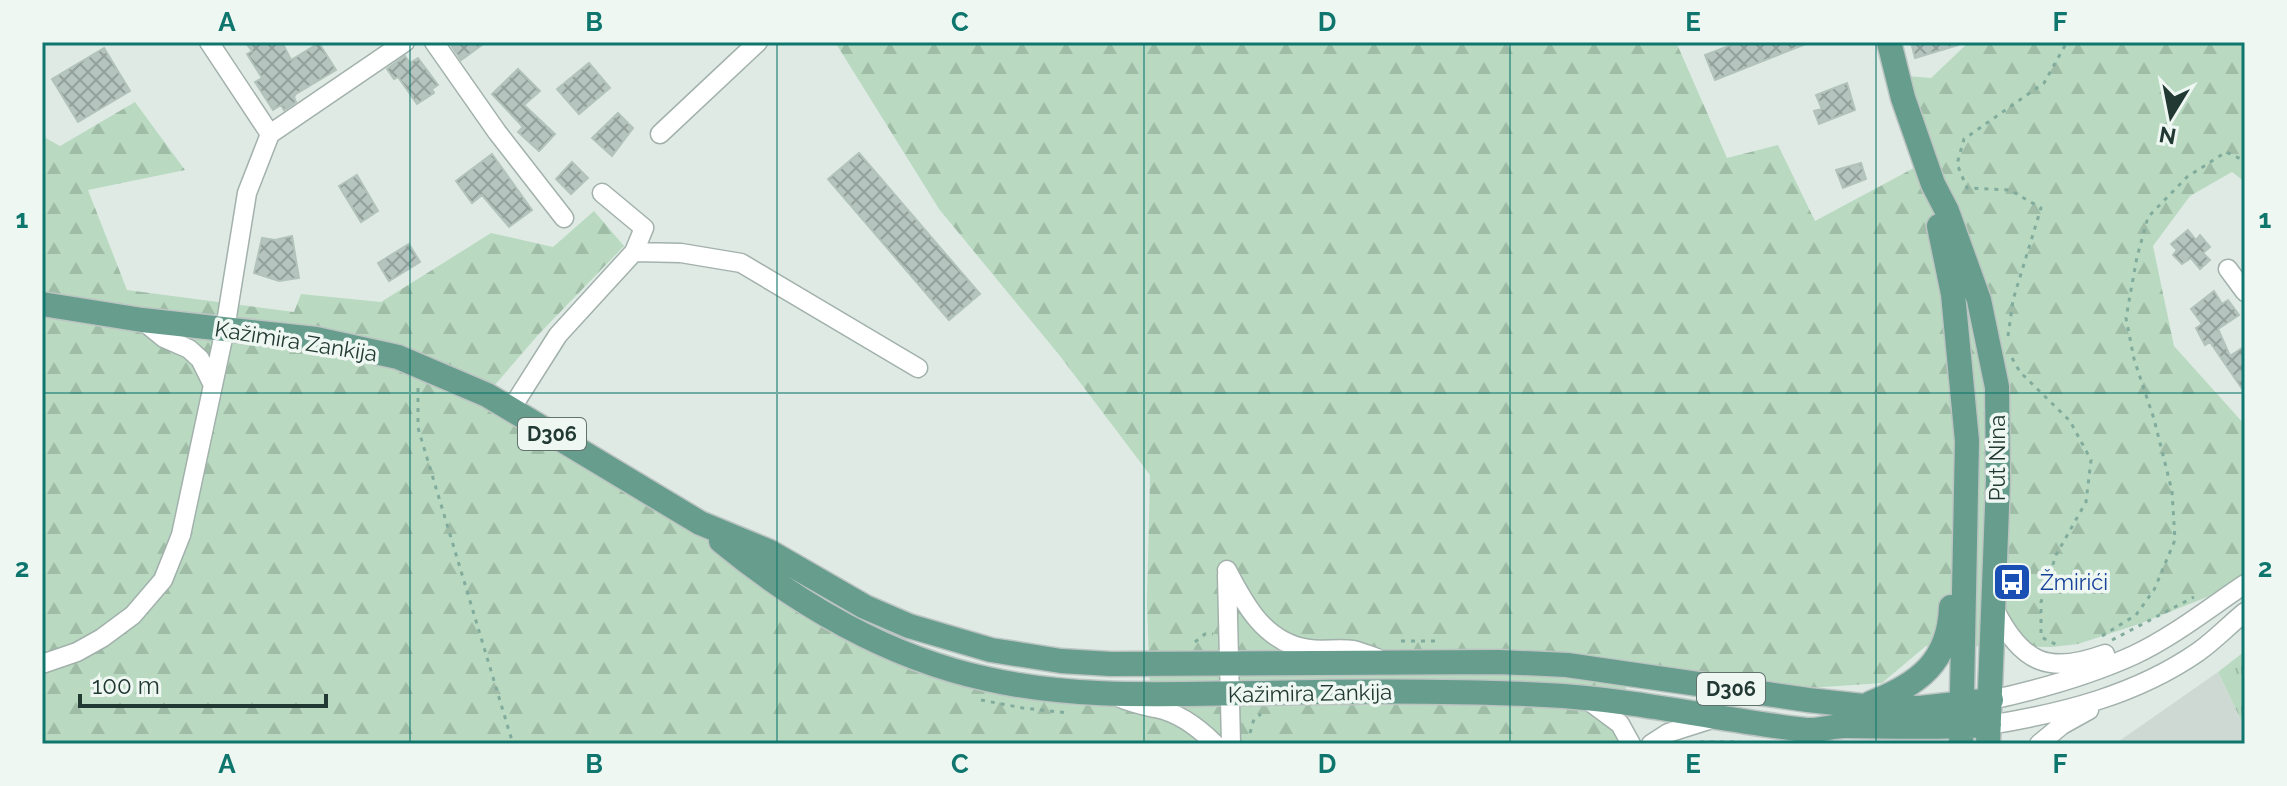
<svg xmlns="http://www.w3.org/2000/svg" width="2287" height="786" font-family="Raleway,sans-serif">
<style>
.built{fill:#ced9d4}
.grass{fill:url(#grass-tufts)}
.forest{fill:url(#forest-firs)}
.building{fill:url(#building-cross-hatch);stroke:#b2c3bb;stroke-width:2}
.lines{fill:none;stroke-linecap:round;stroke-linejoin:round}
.minor-casing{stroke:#a2b1ac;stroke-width:21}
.major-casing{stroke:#bcc4c2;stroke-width:27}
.path{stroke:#81ac9d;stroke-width:3;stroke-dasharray:4 6;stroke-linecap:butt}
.minor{stroke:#fff;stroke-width:18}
.major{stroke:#669d8d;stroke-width:24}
.grid{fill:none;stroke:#0f766e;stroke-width:2;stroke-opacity:0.55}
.labels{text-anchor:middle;stroke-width:7;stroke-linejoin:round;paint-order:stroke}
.shield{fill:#eff7f3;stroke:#5f726c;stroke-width:2}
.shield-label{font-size:20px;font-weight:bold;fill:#213932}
.street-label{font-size:22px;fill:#213932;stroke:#eff7f3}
.transit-label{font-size:22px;fill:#164399;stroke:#eff7f3;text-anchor:start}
.neatline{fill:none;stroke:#0f766e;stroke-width:3}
.grid-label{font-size:26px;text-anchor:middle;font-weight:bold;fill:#0f766e}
</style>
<defs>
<pattern id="grass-tufts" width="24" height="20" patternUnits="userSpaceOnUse" patternTransform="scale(2)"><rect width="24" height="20" fill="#b9dac1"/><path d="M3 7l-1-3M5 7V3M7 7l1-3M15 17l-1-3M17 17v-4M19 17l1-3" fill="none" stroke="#9fbca6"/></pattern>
<pattern id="forest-firs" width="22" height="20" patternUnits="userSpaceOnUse" patternTransform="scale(2)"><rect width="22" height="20" fill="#b9dac1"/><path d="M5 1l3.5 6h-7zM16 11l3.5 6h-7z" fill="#9fbca6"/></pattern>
<pattern id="building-cross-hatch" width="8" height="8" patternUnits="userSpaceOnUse" patternTransform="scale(2)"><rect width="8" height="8" fill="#b5c4be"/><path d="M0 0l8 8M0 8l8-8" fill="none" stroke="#93a09b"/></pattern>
</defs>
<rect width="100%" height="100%" fill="#dfeae5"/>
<path class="built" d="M2218,672L2245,728V744H2115Z"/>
<path class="grass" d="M2245,651V728L2218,672Z"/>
<path class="forest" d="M835,42H1676L1727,158L1778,145L1815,221L1925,162L1896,75L1931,78L1969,42H2245V182L2232,172L2190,196L2153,246L2174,346L2245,425V582L2139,624L2078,644L2052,647L1926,646L1882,683L1781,690L1625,663L1628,744H42V136L60,146L135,102L185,170L88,190L127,290L294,312L301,294L381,302L491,233L553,247L594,211L624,246L538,335L487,394L756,570L940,666L1150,693L1147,605L1150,475L1060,356L939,209Z"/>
<path class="building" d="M245,42H282L291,60L319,43L336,70L296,94L294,97L296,102L284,110L281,105L273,110L255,82L262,78L247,54L252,51Z
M449,42H486L461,60Z
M1739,42H1808V43L1715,80L1705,55Z
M1911,42H1957L1958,45L1915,58Z
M104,48L130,91L78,122L52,79Z
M405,56L410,63L418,58L438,85L432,89L434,93L417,104L398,77L394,79L387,69Z
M589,63L610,88L579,114L557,89Z
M518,69L540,91L524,105L555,134L539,151L518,132L523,127L492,94Z
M1847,83L1855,110L1819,124L1814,111L1822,109L1816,95Z
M618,113L633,128L612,156L592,138Z
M859,153L980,294L949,320L828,179Z
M492,154L532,210L509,227L482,195L472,203L456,181Z
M572,162L588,178L571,194L556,179Z
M1861,163L1866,179L1843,188L1836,170Z
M357,175L378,211L361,222L339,186Z
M2188,230L2196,240L2200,235L2210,247L2203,253L2210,260L2200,269L2191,258L2182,264L2173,255L2177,250L2171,244Z
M292,236L299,278L279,281L254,273L262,238L275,240Z
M409,244L420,262L389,281L378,263Z
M2214,291L2222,304L2228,300L2239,315L2218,329L2230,356L2245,346V393L2210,342L2205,345L2196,328L2202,324L2191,309Z"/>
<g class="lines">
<defs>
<path id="minor" d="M209,42L270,134
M434,42L497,132L564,218
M660,134L758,42
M634,252L681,253L741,263L918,368
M2228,269L2245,292
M142,320L164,338L189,349L200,359L213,385
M511,409L558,335L634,252L644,228L602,193
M1227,570C1245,605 1265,643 1309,649C1323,651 1339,648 1353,650C1361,652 1369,655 1377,658
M1227,575L1231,744
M1995,610C2022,663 2048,675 2105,654
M42,664L77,652L102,638L133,615L163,580L181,535L225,329L247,193L270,134L405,42
M1118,697C1131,703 1141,705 1155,708C1177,712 1199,728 1215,744
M1991,700C2041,689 2088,676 2134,655C2174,636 2209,608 2245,584
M1589,701L1620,724L1631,744
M1989,725C2063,713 2136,695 2198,652C2215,640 2229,625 2245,612
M1651,744L1668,733L1715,718
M2039,744L2062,725L2089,710"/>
<path id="major" d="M1889,42L1903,98L1933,184L1947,211L1979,300L1997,387L1998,481L1988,744
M1939,226L1953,294L1967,441L1961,744
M42,304L142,320L316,339L398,357L487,395L700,523L768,551L865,607L909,626L991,650L1061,661L1111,664L1499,662L1567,665L1808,700L1863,706L1920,708L1991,700
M721,541C797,604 889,658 987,679C1075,699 1166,694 1256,693C1352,691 1449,690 1545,695C1633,699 1719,720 1806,730C1819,731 1832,726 1845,726C1894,727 1941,728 1989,725
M1871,703C1919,684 1949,662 1951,607"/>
</defs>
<use href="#minor" class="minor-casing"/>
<use href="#major" class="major-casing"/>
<path class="path" d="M2008,336L2013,300L2041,208L2010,190L1967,188L1957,164L1964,139L2044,83L2067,42
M2012,358L2020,372L2070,421L2091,460L2086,502L2056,555L2041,602V637L2057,645
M418,388V428L513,744
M2102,636L2136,615L2154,590L2175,540L2172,491L2154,419L2134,359L2126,318L2137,257L2148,217L2187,177L2226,152L2245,161
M2112,640L2194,597
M1401,641H1437
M1195,642L1205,634H1213
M981,700L1023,708L1068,713
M1250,733L1254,719L1261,714
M1700,742H1741"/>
<use href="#minor" class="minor"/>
<use href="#major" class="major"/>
</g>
<path class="grid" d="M410,42V744M777,42V744M1144,42V744M1510,42V744M1876,42V744M42,393H2245"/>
<defs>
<symbol id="bus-square" viewBox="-11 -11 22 22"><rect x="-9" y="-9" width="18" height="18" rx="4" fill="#1a4fb4" stroke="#eff7f3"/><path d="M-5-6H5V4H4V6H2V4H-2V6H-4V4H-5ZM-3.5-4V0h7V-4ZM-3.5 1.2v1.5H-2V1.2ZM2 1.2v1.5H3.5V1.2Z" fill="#fff"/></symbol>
</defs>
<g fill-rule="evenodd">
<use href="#bus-square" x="1990" y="560" width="44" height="44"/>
</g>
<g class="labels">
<g class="shield">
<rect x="518" y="418" width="68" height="32" rx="6"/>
<rect x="1697" y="673" width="68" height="32" rx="6"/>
</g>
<g class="shield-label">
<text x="552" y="441">D306</text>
<text x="1731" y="696">D306</text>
</g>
<g class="street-label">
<text transform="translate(296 341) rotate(9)" y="8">Kažimira Zankija</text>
<text transform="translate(1997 458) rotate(-90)" y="8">Put Nina</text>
<text transform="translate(1310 693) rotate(-1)" y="8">Kažimira Zankija</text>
</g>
<g class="transit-label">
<text x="2040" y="590">Žmirići</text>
</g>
</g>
<rect width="2287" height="786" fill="none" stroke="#eff7f3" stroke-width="88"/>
<g transform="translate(2171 116) rotate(190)" stroke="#eff7f3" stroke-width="6" paint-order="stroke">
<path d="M0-6L14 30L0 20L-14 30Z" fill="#213932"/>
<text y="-12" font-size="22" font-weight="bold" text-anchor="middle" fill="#213932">N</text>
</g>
<path d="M80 694v12h246v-12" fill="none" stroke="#213932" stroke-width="4"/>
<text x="92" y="694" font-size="24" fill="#213932" stroke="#eff7f3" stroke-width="6" paint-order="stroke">100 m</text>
<rect x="44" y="44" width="2199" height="698" class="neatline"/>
<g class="grid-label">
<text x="227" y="31">A</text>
<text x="594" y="31">B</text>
<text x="960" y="31">C</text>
<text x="1327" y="31">D</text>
<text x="1693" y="31">E</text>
<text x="2060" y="31">F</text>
<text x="22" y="228">1</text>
<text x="2265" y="228">1</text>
<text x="22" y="577">2</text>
<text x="2265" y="577">2</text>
<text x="227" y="773">A</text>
<text x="594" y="773">B</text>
<text x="960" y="773">C</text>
<text x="1327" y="773">D</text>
<text x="1693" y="773">E</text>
<text x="2060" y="773">F</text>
</g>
</svg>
